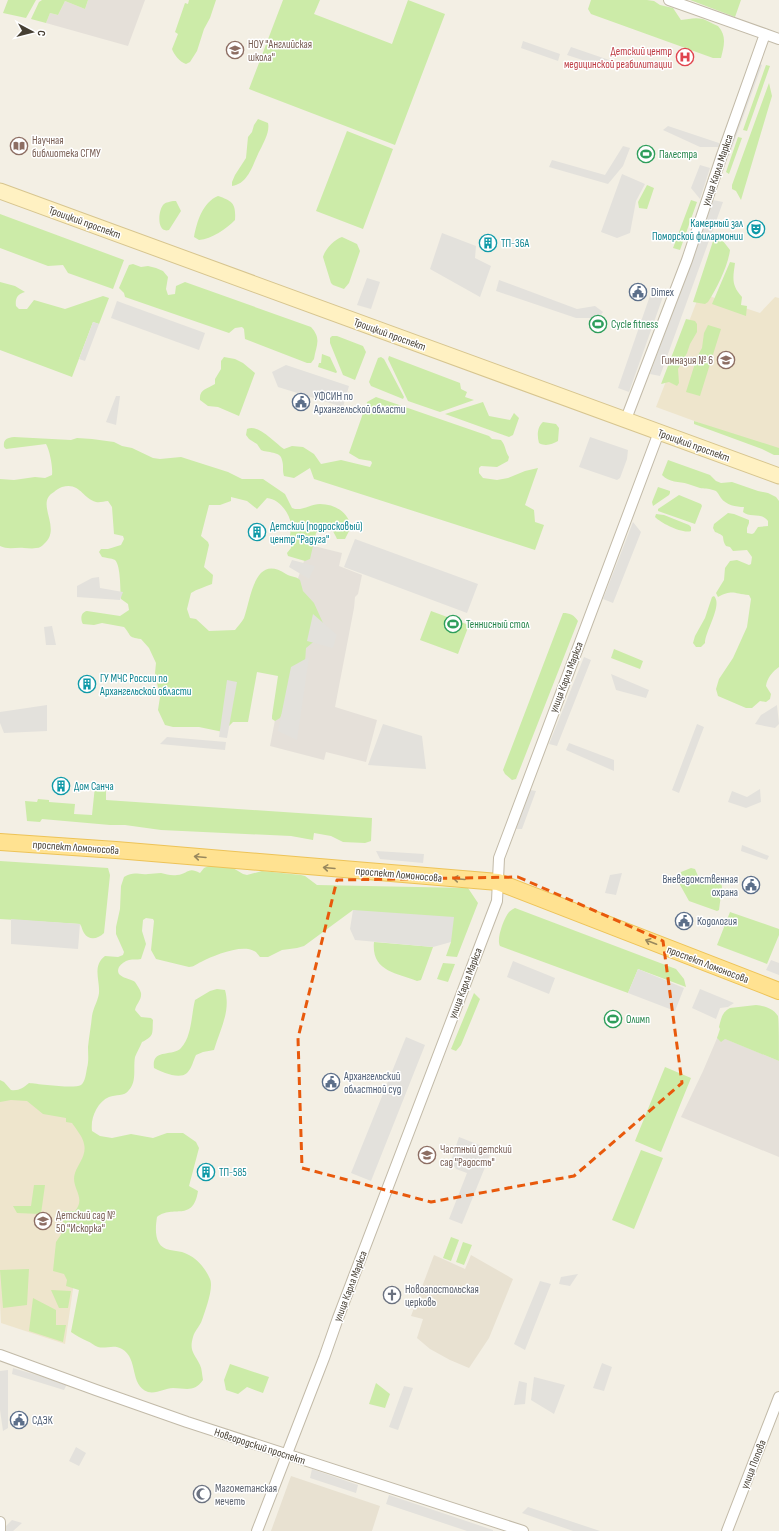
<svg xmlns="http://www.w3.org/2000/svg" width="779" height="1531" font-family="'Sofia Sans Condensed',sans-serif">
<style>
.residential{fill:#e8e1d1}
.industrial{fill:#e5e0d9}
.education{fill:#eee5cc}
.green{fill:#cceba8}
.parking{fill:#e3e1dc}
.lines{fill:none;stroke-linecap:round;stroke-linejoin:round}
.minor-casing{stroke:#c2baa8;stroke-width:12}
.secondary-casing{stroke:#d7c58f;stroke-width:17}
.primary-casing{stroke:#edc358;stroke-width:18}
.minor{stroke:#fff;stroke-width:10}
.secondary{stroke:#fff1c2;stroke-width:15}
.primary{stroke:#ffe291;stroke-width:16}
.oneway{stroke:#99885d}
.marked{fill:none;stroke:#e8590c;stroke-width:3;stroke-dasharray:8 5;stroke-linejoin:round}
.labels{text-anchor:middle;stroke-width:3;stroke-linejoin:round;paint-order:stroke}
.education-label{font-size:11px;fill:#785e54;stroke:#fff;text-anchor:start}
.health-label{font-size:11px;fill:#be3a42;stroke:#fff;text-anchor:end}
.leisure-label{font-size:11px;fill:#27864d;stroke:#fff;text-anchor:start}
.street-label{font-size:11px;fill:#463f33;stroke:#fff}
.culture-label{font-size:11px;fill:#0d838f;stroke:#fff;text-anchor:start}
.service-label{font-size:11px;fill:#4e5e75;stroke:#fff;text-anchor:start}
.worship-label{font-size:11px;fill:#5b616d;stroke:#fff;text-anchor:start}
</style>
<rect width="100%" height="100%" fill="#f3efe4"/>
<path class="residential" d="M434,1255L465,1269L471,1255L513,1279L489,1338L469,1368L450,1360L430,1349L417,1338L423,1319L411,1316Z
M291,1476L380,1506L372,1531H271Z"/>
<path class="industrial" d="M88,0H145L128,46L46,23L50,13L58,15L65,1L85,9Z
M310,545L342,553L339,566L362,575L358,594L355,597L354,608L335,707L377,720L366,762L326,752L324,760L270,746L275,720L277,719L307,598L297,581L304,561L307,559Z
M718,1036L779,1061V1157L681,1117L703,1071Z"/>
<path class="education" d="M700,293L760,313L775,297L779,298V452L656,407Z
M0,1094L92,1100L90,1196L79,1248L65,1344L1,1323L0,1302Z"/>
<path class="green" d="M8,0H36L26,18L3,13Z
M42,0H88L85,9L65,1L58,15L50,13L46,23L31,19L39,2Z
M189,0H216L210,18L204,29L197,51L190,62L186,64C180,62 174,55 172,49L178,34L175,32L185,3L188,4Z
M283,0H320L314,14L392,44L408,0L445,14L395,145L249,89Z
M591,0H647L654,1L660,5L673,8L681,20C689,19 695,17 703,19C709,21 712,24 718,26C727,36 724,46 721,58H713L591,14L588,9Z
M690,0H741L735,17Z
M766,65L770,66L747,131L743,130Z
M769,83L772,96L741,200L736,191L732,189V185Z
M258,119L268,123C270,131 264,142 260,150C253,163 249,184 232,186V182L235,175L246,158L248,137L252,132L254,125Z
M347,131L393,149L363,229L316,211Z
M738,137L742,138L729,174L726,172Z
M647,185L654,188L647,209L639,208L638,202Z
M218,196C233,201 236,204 235,220C226,229 212,239 199,240L194,237C197,221 203,202 218,196Z
M691,200L697,202L680,250L673,248Z
M173,201H176L181,211L169,230C156,234 158,209 164,204C166,202 170,202 173,201Z
M0,214L124,260L113,289L68,273L63,265L48,266L0,248Z
M716,232L730,250C728,266 717,288 708,302L705,304L693,302Z
M342,237L357,244L360,251L349,283L344,289L333,285L331,283L323,257C325,249 335,239 342,237Z
M730,262L735,263C733,278 731,285 742,297L741,305L747,306L746,316L712,304Z
M133,264L141,267L148,266L156,268L163,271L168,277L166,289L168,295L175,294L176,286L185,282L311,327C322,339 316,346 314,359L311,363H307L245,339L244,329L242,327L235,328L229,333L125,297L124,293L119,288L129,265Z
M0,282L15,286L25,292C17,294 15,299 16,306L19,309H27L34,300L65,309L103,296L109,298L99,324L93,322L72,377L0,350Z
M686,319L695,321L697,324V332L690,344L687,353L678,369L679,383L677,386L669,382L661,384Z
M708,325L721,329L700,396L686,392L697,357L702,348L704,333Z
M332,336H337L363,346L366,352L355,380L343,375L330,343V338Z
M322,354L330,357L337,372L336,373L318,367L319,363H321Z
M389,356L460,383L461,389L467,392L465,397L474,400L440,412L408,401L388,359Z
M224,357L235,359L243,363L255,373L239,416L218,407L208,406L200,400C199,389 207,389 215,384V379L221,369V361Z
M381,357L384,359L404,397L403,399L371,386L369,382L378,358Z
M376,397L489,436L492,439L501,440C506,446 505,451 509,457L508,461L497,467L481,466L479,468V473L483,478L497,480L508,478L525,471L538,468L525,505L534,510L535,522L544,525L535,550L314,479L310,468L294,478L284,476C282,470 284,466 282,460C281,451 267,453 261,450L257,444L249,439L246,435L247,429C258,423 275,443 284,449L292,446L303,447L314,454L321,464L341,460L370,467L372,463L371,461L359,459L349,453L367,402Z
M483,402L489,416L510,420L514,413L519,418L513,435L509,437L445,414Z
M694,421L779,448V455H774L762,449L694,424Z
M543,422L556,424L559,428L558,441C552,444 546,447 539,443C537,436 537,427 543,422Z
M14,437L71,440L77,438L92,439L114,442L122,446L132,448L153,458L160,459L181,457L228,472L242,479H263L285,494L292,508L295,509C304,510 312,504 320,504C335,504 348,512 351,527L345,539H337C333,531 330,523 321,526L316,533L310,559L305,561L288,556L287,553L291,548C291,545 290,542 290,538C290,534 291,530 291,525C290,513 279,499 267,498L257,509L247,501L231,497V501L220,505H209L201,536L208,542L209,545L204,567L213,575L212,584C205,587 197,589 191,593L187,609L190,618L196,619L209,631L235,630C238,626 242,622 244,618C251,599 254,553 286,574C291,577 296,576 300,580L303,591L314,603L323,623L317,639L306,648L305,662L280,718L275,721L272,719V716L278,676L257,672L248,722H233L223,732L199,727H173L165,725L158,710L160,697L155,673L156,663L149,648L141,639C127,637 132,636 124,627L102,623L94,625L83,624C80,619 81,612 87,611L120,616L129,610L128,604L121,599C120,590 121,566 115,560C111,558 106,558 102,557L99,552L101,549H108L121,545L124,539L123,536L114,534L112,507L108,501C104,501 100,503 96,502C82,498 80,482 62,487C59,488 56,490 54,492C34,503 63,528 44,544C42,546 40,548 36,548C32,549 28,548 24,548C16,547 8,550 0,546V479L14,480L35,477L45,478L52,475C53,468 50,451 46,444L6,449L4,447C3,439 7,438 14,437Z
M668,460L710,475L716,481L721,483L732,482L758,491L768,493L776,497L779,501V667C773,671 767,678 766,686L771,694L770,699L766,702L760,701L752,708H746L718,696L716,689L719,679L733,658L747,627L751,599L749,595C734,594 733,589 718,597L716,593L724,580L725,568L730,561L737,560L749,565L751,564L752,557L747,550L733,551L730,547L726,546C720,536 728,537 715,532L713,528L714,524L728,513L734,514L749,520V523L747,528V533L752,534L754,533L758,527L768,526V521C762,512 750,518 743,512L744,507C736,507 726,505 721,498C718,494 718,491 713,490C708,488 704,489 700,488C696,487 692,485 688,484C679,481 669,483 662,475Z
M658,487L670,491V493L669,495L653,506L652,502Z
M679,495L701,504L702,506L695,524L658,511V509Z
M656,514L664,515L689,525L691,527V531C682,534 661,523 655,517Z
M714,596C723,605 705,631 705,643L701,647H696L693,643L695,636L705,618L712,597Z
M431,611L469,625L458,654L420,640Z
M563,613C570,613 574,615 578,621L516,779L512,780L505,774L503,770Z
M614,649L643,661L640,669L611,658Z
M95,786L106,787V800L372,818L371,841L365,843L343,842L331,836L314,833L313,840L291,836L161,830L125,825H110L42,819L40,822L27,821L25,801L37,802L38,799L49,800V802L75,804L74,814L92,815Z
M0,861L108,868L110,875L104,933C98,939 89,941 84,933C82,930 82,927 80,924L0,919Z
M211,865L233,868L243,874L247,875L262,871L301,875L305,876L317,885L468,888L478,903L457,957L446,956L451,942L353,910L304,946L297,948L282,950L268,957H260C258,955 257,952 254,951C241,944 213,956 201,962C196,964 194,967 189,967L156,959L151,950L154,921L153,919L146,918L143,920L142,931L146,944L141,959C137,960 133,959 129,960C125,961 121,964 119,967C114,978 130,978 135,982C137,985 140,989 141,993C142,1000 136,1004 135,1010L141,1017L151,1018L153,1020C152,1033 155,1036 142,1042C140,1047 137,1052 135,1057C133,1068 137,1081 129,1090C124,1097 116,1094 109,1097C97,1102 90,1119 92,1131L100,1136L112,1138L131,1134L153,1138L167,1133H183L196,1142L199,1148L189,1186L198,1191C193,1223 173,1204 157,1217C155,1230 154,1247 170,1250C174,1251 178,1251 182,1252C195,1256 205,1267 210,1279C214,1288 205,1311 202,1320C200,1326 195,1330 193,1337C189,1351 194,1353 200,1365C202,1369 202,1375 203,1380C194,1393 185,1388 173,1388C165,1388 157,1394 148,1392C129,1385 139,1359 122,1349C114,1344 106,1349 98,1347C94,1346 91,1342 87,1341C81,1338 77,1336 71,1332L79,1290L66,1286L67,1280L64,1274L53,1271L56,1242L62,1233L64,1211H75C87,1197 70,1188 75,1173C78,1164 87,1155 84,1144C83,1137 76,1129 72,1123L66,1122V1118L43,1114L27,1101L11,1100L0,1102V1080L4,1082L11,1090C19,1091 23,1088 29,1083C39,1084 74,1089 81,1085C85,1082 86,1074 87,1068C89,1061 88,1054 88,1047C89,1037 91,1026 92,1016C93,1008 98,1001 99,993C100,980 92,966 105,956L118,957L123,955L124,952L116,934V927L120,909L121,886L124,877C134,871 138,875 148,874C153,874 156,873 161,873C166,874 171,876 177,875C188,874 188,866 200,873L204,868Z
M691,868L695,869L698,876L703,880L715,879L721,882L722,887L719,910L717,911L689,901L679,883L681,872Z
M515,908L676,969L684,979L686,987L638,969L628,993L500,946C496,939 504,918 509,912C509,912 514,908 515,908Z
M730,912L779,929V935L767,964L717,945Z
M374,942L433,947L421,980L417,981C396,973 371,971 374,942Z
M443,963L455,964L448,982L437,979Z
M217,989L225,990C231,1012 220,1029 214,1050L203,1052L196,1055C193,1061 192,1068 187,1073C179,1080 162,1072 154,1068C151,1048 173,1057 181,1048C192,1036 191,1016 195,1000L210,991Z
M474,993L480,999L461,1045L456,1051L451,1049Z
M756,1005C764,1006 773,1008 778,1016C779,1021 779,1052 779,1061L725,1039L721,1042L717,1038L720,1029L719,1027C721,1019 722,1012 730,1008Z
M665,1067L691,1078L661,1152L635,1141Z
M641,1150L663,1158L634,1229L612,1220Z
M34,1185H45L41,1214L17,1213L13,1206H31Z
M451,1237L459,1240L451,1261L443,1258Z
M463,1242L472,1245L464,1265L456,1262Z
M29,1269L27,1305L3,1308L0,1270Z
M51,1290L71,1291L68,1308H59Z
M33,1298L56,1310V1325H66L63,1342L29,1331Z
M230,1364L269,1377L263,1393L247,1387L238,1394L226,1390L224,1380Z
M376,1383L390,1394L385,1408L369,1404Z"/>
<path class="parking" d="M523,41L560,54L558,61L521,48Z
M571,47L612,61L604,67L567,55Z
M758,63L762,65L729,156L725,155Z
M668,126L719,143V147H700L663,130Z
M623,146L630,148L623,166L608,184L549,167L552,160L605,175Z
M700,165L710,168L700,199L691,188Z
M622,174L645,184L636,201L630,233L617,238L601,232Z
M713,200L723,202L660,376L650,374Z
M442,233L476,246L475,258L491,266L480,297L430,269Z
M367,278L380,282L371,309L357,305Z
M499,280L577,309L595,306L603,312L598,318H576L496,291Z
M653,287L665,291L629,392L618,388Z
M117,301L205,333L199,350L111,318Z
M93,322L99,324L85,361L79,359Z
M286,365L349,386L343,407L278,387L272,372Z
M116,396H120L116,425L106,422Z
M590,437L628,450L627,459L620,478L617,480L579,467Z
M633,522L641,532L613,603L603,599Z
M355,539L478,584L467,613L344,567Z
M292,560L315,566L309,579L289,567Z
M99,577L100,588L123,592L120,600L77,597V586L92,578Z
M313,614L337,635L333,648L307,641Z
M52,626L56,645H46L44,627Z
M309,657L297,740L278,731L291,667Z
M584,657L591,660L557,746L549,744Z
M611,674L649,690L646,698L616,690Z
M227,680L237,682L227,738L219,737Z
M47,705V731L4,733L0,723V712Z
M777,705L779,724L775,728L755,724L761,715Z
M383,724L422,736L426,769L368,765Z
M697,724L704,727L679,793L672,790Z
M167,737L226,742L225,750L160,744Z
M569,743L614,760V771L566,750Z
M760,789L761,802L746,808L728,802L732,791L747,797Z
M530,790L536,791L522,829H516Z
M742,845L769,856L767,860L741,851Z
M376,851L424,854L423,863L380,859Z
M622,873L616,895L605,893L610,875Z
M353,910L454,917L451,942L433,947L355,940L350,929Z
M11,919L80,924L78,949L11,944Z
M771,960L779,963V975L766,970Z
M513,961L555,978L549,994L507,977Z
M638,969L684,988L675,1011L628,993Z
M700,989L734,1003L728,1007L720,1008L716,1019L692,1008Z
M406,1037L425,1045L371,1181L351,1173Z
M459,1137L492,1150L462,1224L449,1219L467,1173L456,1169L451,1161Z
M578,1274L570,1286L559,1284L561,1277Z
M540,1281L551,1284L525,1350L514,1344Z
M602,1363L612,1367L604,1391L593,1388Z
M13,1368L67,1384L64,1390L12,1374Z
M8,1370V1428L3,1431L0,1410V1371Z
M534,1377L565,1385L554,1414L531,1400Z
M519,1381L527,1383L525,1404L514,1405Z
M404,1386L413,1388L398,1430L389,1427Z
M76,1447L86,1453L79,1466L69,1461Z
M312,1469L358,1485L356,1493L310,1478Z
M389,1495L493,1530V1531H467L386,1504Z
M528,1507L600,1531H573L522,1513Z
M12,1520L22,1523L13,1531H5L3,1529Z"/>
<g class="lines">
<defs>
<path id="minor" d="M669,0L779,39
M626,419L687,260L722,155L765,34
M0,1355L96,1390L187,1422L523,1531
M0,1522V1531
M257,1531L324,1358L338,1318L497,901L499,858L659,432
M727,1531L779,1397"/>
<path id="secondary" d="M0,191L779,476"/>
<path id="primary" d="M0,842L116,850L498,882L779,991"/>
</defs>
<use href="#minor" class="minor-casing"/>
<use href="#secondary" class="secondary-casing"/>
<use href="#primary" class="primary-casing"/>
<use href="#minor" class="minor"/>
<use href="#secondary" class="secondary"/>
<use href="#primary" class="primary"/>
</g>
<defs><path id="oneway-shaft" d="M-6 0H5M1.5-3L5.5 0L1.5 3" fill="none" stroke-width="1.6" stroke-linecap="round" stroke-linejoin="round"/></defs>
<g class="oneway">
<use href="#oneway-shaft" transform="translate(200 857) rotate(-175)"/>
<use href="#oneway-shaft" transform="translate(329 868) rotate(-175)"/>
<use href="#oneway-shaft" transform="translate(459 879) rotate(-175)"/>
<use href="#oneway-shaft" transform="translate(651 942) rotate(-159)"/>
</g>
<path class="marked" d="M518,877L663,941L682,1083L574,1176L431,1202L302,1168L298,1038L337,880Z"/>
<defs>
<symbol id="school-ring" viewBox="-11 -11 22 22"><circle r="9.5" fill="#fff" stroke="#8d6e63" stroke-width="1.5"/><path d="M0-5L7-2L0 1L-7-2ZM-4 1L0 2.5L4 1V4Q0 6-4 4Z" fill="#8d6e63"/></symbol>
<symbol id="hospital-ring" viewBox="-11 -11 22 22"><circle r="9.5" fill="#fff" stroke="#e0444e" stroke-width="1.5"/><path d="M-5-5h3v3.5h4V-5h3V5h-3V1.5h-4V5h-3Z" fill="#e0444e"/></symbol>
<symbol id="library-ring" viewBox="-11 -11 22 22"><circle r="9.5" fill="#fff" stroke="#8d6e63" stroke-width="1.5"/><path d="M-6-4Q-3-5.5-.7-3.5V5Q-3 3-6 4ZM6-4Q3-5.5 .7-3.5V5Q3 3 6 4Z" fill="#8d6e63"/></symbol>
<symbol id="stadium-ring" viewBox="-11 -11 22 22"><circle r="9.5" fill="#fff" stroke="#2e9e5b" stroke-width="1.5"/><path d="M0-5a6.5 5 0 1 0 0 10a6.5 5 0 1 0 0-10ZM-3.5-1.8h7v3.6h-7Z" fill="#2e9e5b"/></symbol>
<symbol id="theatre-ring" viewBox="-11 -11 22 22"><circle r="9.5" fill="#fff" stroke="#0f9aa8" stroke-width="1.5"/><path d="M-5-5.5Q0-4 5-5.5V0Q5 5 0 6Q-5 5-5 0ZM-3.3-2.5H-1v1.5H-3.3ZM1-2.5H3.3v1.5H1ZM-2.8 1Q0 5.5 2.8 1Z" fill="#0f9aa8"/></symbol>
<symbol id="building-ring" viewBox="-11 -11 22 22"><circle r="9.5" fill="#fff" stroke="#0f9aa8" stroke-width="1.5"/><path d="M-4-6H4V6H1V3H-1V6H-4ZM-2.5-4.3h1.7v1.8h-1.7ZM.8-4.3h1.7v1.8H.8ZM-2.5-1h1.7V.8h-1.7ZM.8-1h1.7V.8H.8Z" fill="#0f9aa8"/></symbol>
<symbol id="civic-ring" viewBox="-11 -11 22 22"><circle r="9.5" fill="#fff" stroke="#5c6f8a" stroke-width="1.5"/><path d="M-.6-6.5H3V-4.5H.6V-3L4-1V1h2V6H-6V1h2V-1L-.6-3ZM-1.2 2.5V6h2.4V2.5Z" fill="#5c6f8a"/></symbol>
<symbol id="church-ring" viewBox="-11 -11 22 22"><circle r="9.5" fill="#fff" stroke="#6b7280" stroke-width="1.5"/><path d="M-1.2-6h2.4v3.5h3.3v2.4h-3.3V6h-2.4V-.1h-3.3v-2.4h3.3Z" fill="#6b7280"/></symbol>
<symbol id="mosque-ring" viewBox="-11 -11 22 22"><circle r="9.5" fill="#fff" stroke="#6b7280" stroke-width="1.5"/><path d="M3.5-4.9A6 6 0 1 0 3.5 4.9A5 5 0 1 1 3.5-4.9Z" fill="#6b7280"/></symbol>
</defs>
<g fill-rule="evenodd">
<use href="#school-ring" x="225" y="40" width="20" height="20"/>
<use href="#hospital-ring" x="675" y="47" width="20" height="20"/>
<use href="#library-ring" x="9" y="136" width="20" height="20"/>
<use href="#stadium-ring" x="636" y="144" width="20" height="20"/>
<use href="#theatre-ring" x="746" y="219" width="20" height="20"/>
<use href="#building-ring" x="478" y="233" width="20" height="20"/>
<use href="#civic-ring" x="628" y="282" width="20" height="20"/>
<use href="#stadium-ring" x="588" y="314" width="20" height="20"/>
<use href="#school-ring" x="716" y="350" width="20" height="20"/>
<use href="#civic-ring" x="291" y="392" width="20" height="20"/>
<use href="#building-ring" x="247" y="522" width="20" height="20"/>
<use href="#stadium-ring" x="443" y="614" width="20" height="20"/>
<use href="#building-ring" x="77" y="674" width="20" height="20"/>
<use href="#building-ring" x="51" y="776" width="20" height="20"/>
<use href="#civic-ring" x="741" y="875" width="20" height="20"/>
<use href="#civic-ring" x="674" y="911" width="20" height="20"/>
<use href="#stadium-ring" x="603" y="1009" width="20" height="20"/>
<use href="#civic-ring" x="321" y="1072" width="20" height="20"/>
<use href="#school-ring" x="417" y="1145" width="20" height="20"/>
<use href="#building-ring" x="196" y="1162" width="20" height="20"/>
<use href="#school-ring" x="33" y="1211" width="20" height="20"/>
<use href="#church-ring" x="382" y="1285" width="20" height="20"/>
<use href="#civic-ring" x="9" y="1410" width="20" height="20"/>
<use href="#mosque-ring" x="192" y="1484" width="20" height="20"/>
</g>
<g class="labels">
<g class="education-label">
<text x="248" y="48">НОУ "Английская<tspan x="248" dy="13">школа"</tspan></text>
<text x="32" y="144">Научная<tspan x="32" dy="13">библиотека СГМУ</tspan></text>
<text x="713" y="364" text-anchor="end">Гимназия № 6</text>
<text x="440" y="1153">Частный детский<tspan x="440" dy="13">сад "Радость"</tspan></text>
<text x="56" y="1219">Детский сад №<tspan x="56" dy="13">50 "Искорка"</tspan></text>
</g>
<g class="health-label">
<text x="672" y="55">Детский центр<tspan x="672" dy="13">медицинской реабилитации</tspan></text>
</g>
<g class="leisure-label">
<text x="659" y="158">Палестра</text>
<text x="611" y="328">Cycle fitness</text>
<text x="466" y="628">Теннисный стол</text>
<text x="626" y="1023">Олимп</text>
</g>
<g class="street-label">
<text transform="translate(717 170) rotate(-71)" y="4">улица Карла Маркса</text>
<text transform="translate(85 222) rotate(20)" y="4">Троицкий проспект</text>
<text transform="translate(390 334) rotate(20)" y="4">Троицкий проспект</text>
<text transform="translate(694 445) rotate(20)" y="4">Троицкий проспект</text>
<text transform="translate(566 677) rotate(-69)" y="4">улица Карла Маркса</text>
<text transform="translate(76 847) rotate(4)" y="4">проспект Ломоносова</text>
<text transform="translate(399 874) rotate(5)" y="4">проспект Ломоносова</text>
<text transform="translate(708 964) rotate(21)" y="4">проспект Ломоносова</text>
<text transform="translate(465 983) rotate(-69)" y="4">улица Карла Маркса</text>
<text transform="translate(350 1286) rotate(-69)" y="4">улица Карла Маркса</text>
<text transform="translate(260 1446) rotate(18)" y="4">Новгородский проспект</text>
<text transform="translate(753 1464) rotate(-69)" y="4">улица Попова</text>
</g>
<g class="culture-label">
<text x="743" y="227" text-anchor="end">Камерный зал<tspan x="743" dy="13">Поморской филармонии</tspan></text>
<text x="501" y="247">ТП-36А</text>
<text x="270" y="530">Детский (подросковый)<tspan x="270" dy="13">центр "Радуга"</tspan></text>
<text x="100" y="682">ГУ МЧС России по<tspan x="100" dy="13">Архангельской области</tspan></text>
<text x="74" y="790">Дом Санча</text>
<text x="219" y="1176">ТП-585</text>
</g>
<g class="service-label">
<text x="651" y="296">Dimex</text>
<text x="314" y="400">УФСИН по<tspan x="314" dy="13">Архангельской области</tspan></text>
<text x="738" y="883" text-anchor="end">Вневедомственная<tspan x="738" dy="13">охрана</tspan></text>
<text x="697" y="925">Кодология</text>
<text x="344" y="1080">Архангельский<tspan x="344" dy="13">областной суд</tspan></text>
<text x="32" y="1424">СДЭК</text>
</g>
<g class="worship-label">
<text x="405" y="1293">Новоапостольская<tspan x="405" dy="13">церковь</tspan></text>
<text x="215" y="1492">Магометанская<tspan x="215" dy="13">мечеть</tspan></text>
</g>
</g>
<g transform="translate(32 32) rotate(97)" stroke="#ffffff" stroke-width="3" paint-order="stroke">
<path d="M0-3L7 15L0 10L-7 15Z" fill="#463f33"/>
<text y="-6" font-size="11" font-weight="bold" text-anchor="middle" fill="#463f33">С</text>
</g>
</svg>
